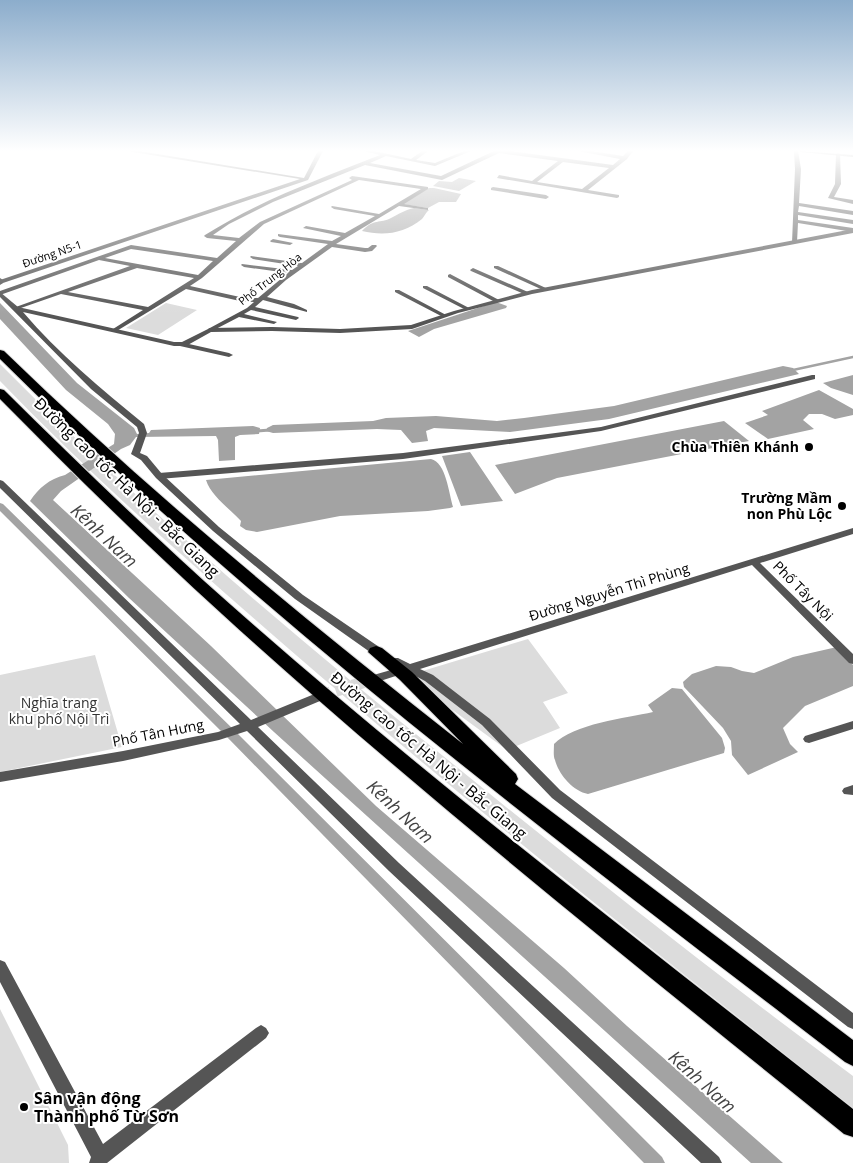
<svg xmlns="http://www.w3.org/2000/svg" width="853" height="1163" font-family="'Open Sans',sans-serif">
<style>
.green{fill:#dcdcdc}
.water{fill:#a3a3a3}
.lines{fill:none;stroke-linecap:round;stroke-linejoin:round}
.stream-far1{stroke:#a3a3a3;stroke-width:2.5}
.stream{stroke:#a3a3a3;stroke-width:3}
.canal{fill:#a3a3a3;fill-rule:evenodd}
.tertiary-tunnel{stroke:#d9d9d9;stroke-width:12;stroke-dasharray:12 5.5;stroke-linecap:butt}
.motorway-casing{stroke:#dbdbdb;stroke-width:2}
.minor{fill:#555;fill-rule:evenodd}
.tertiary{fill:#555;fill-rule:evenodd}
.secondary{fill:#222;fill-rule:evenodd}
.motorway{fill:#000;fill-rule:evenodd}
.poi-dot{fill:#000;stroke:#fff;stroke-width:2}
.labels{text-anchor:middle;stroke-width:4;stroke-linejoin:round;paint-order:stroke}
.far-street-label{font-size:11px;fill:#000;stroke:#fff}
.poi-label{font-size:14px;font-weight:bold;fill:#000;stroke:#fff;text-anchor:end}
.street-label{font-size:14px;fill:#000;stroke:#fff}
.park-label{font-size:14px;fill:#333;stroke:#fff}
.near-street-label{font-size:16px;fill:#000;stroke:#fff}
.near-poi-label{font-size:16px;font-weight:bold;fill:#000;stroke:#fff;text-anchor:start}
.near-water-label{font-size:18px;font-style:italic;fill:#444;stroke:#fff}
</style>
<rect width="100%" height="100%" fill="#fff"/>
<path class="green" d="M166,303L197,310L158,335L126,328Z
M0,364C140,506 293,635 448,760C581,868 715,974 853,1076V1108C663,958 472,808 289,649C190,563 91,476 0,381Z
M528,639L568,693L543,702L560,728L507,750L406,676Z
M95,655L122,747L0,772V675Z
M0,1009L68,1145L69,1163H0Z"/>
<path class="water" d="M459,178L476,181L459,191L433,186L439,181L452,182Z
M429,188H434L461,194L456,202H439L428,208L402,204Z
M414,208L429,210C426,212 424,217 422,219C404,234 383,236 362,231C374,218 380,224 391,218C399,214 405,210 414,208Z
M496,302L507,306L506,308L434,329L419,337L408,331Z
M0,303L77,383L134,428L137,434L149,433L151,430L253,426L260,428L259,434L240,435L235,437V460L219,461L218,440L216,436L136,437L130,445L121,449L61,491L53,500L211,646L376,806L564,968L627,1026L783,1163H751L274,732L129,598L30,501C39,488 49,479 65,475L114,444L115,434L108,424L66,390L0,319Z
M783,366L793,368L799,374L609,419L510,432L434,428L426,431L428,441L412,443L401,430L377,429L273,433L266,431L267,428L273,425L373,421L386,418L436,416L497,421L524,418L614,406Z
M853,375V395L831,388L823,383Z
M819,390L853,409V415L835,419L822,414H809L803,420L814,429L768,439L745,423L768,415L762,411Z
M724,421L749,441L557,478L515,494L495,465Z
M470,452L503,501L461,506L442,456Z
M431,459C446,462 449,494 453,507L450,508L428,511L340,516L257,532L246,530L240,526L241,521C229,508 211,496 206,480Z
M837,647L853,665V686L805,706L783,728L790,744L798,752L748,775L732,755L731,741L723,728L684,687L683,682L692,674L716,666L731,667L742,671L754,673L793,657Z
M672,688L682,689L722,738L725,748L724,753L588,794C573,791 559,775 555,760C553,756 554,749 554,744C573,724 626,718 653,712L648,705Z"/>
<g class="lines">
<path class="stream-far1" d="M793,370L853,357"/>
<path class="stream" d="M257,431L270,430"/>
<path class="canal" d="M0,503L3,504L235,731L662,1157L665,1163H644L227,737L0,511Z"/>
<path class="tertiary-tunnel" d="M319,696L374,679"/>
<defs>
<path id="motorway" d="M0,350L4,351C149,492 304,619 463,744L400,680L368,652L370,648L376,646L382,648L412,672L516,774L518,779L515,784L853,1040V1066L845,1062C555,839 260,618 0,359Z
M0,389L4,390C78,463 153,536 231,605C431,782 644,944 853,1109V1137L844,1134C634,964 422,796 222,614C146,545 72,472 0,399Z"/>
</defs>
<use href="#motorway" class="motorway-casing"/>
<path class="minor" d="M127,151H139L304,178L318,151H323L308,180L0,284V280L300,179Z
M364,151H374L411,159L422,151H428L416,160L435,163L464,151H471L435,166L386,156L370,163L441,176L494,151H510L613,165L620,159L578,151H591L623,156L628,151H633L627,159L588,190L619,195V197L617,198L497,178L499,175L532,181L558,161L499,153L442,180L365,165L273,202L229,224L213,235L239,238L260,222L352,180L349,178L352,176L428,187V189L404,204L428,208V210L399,206L336,244L365,248H368L372,245H376L377,246L372,251L365,252L332,247L286,280L267,297L294,304L307,310V312L263,300L255,307L298,317L299,318L296,320L251,310L244,314L277,322L274,324L239,317L212,331H208V329L247,308L254,302L240,301L186,289L115,332L112,330L113,329L143,310L61,294L18,309L13,308L130,266L99,260L0,295V291L131,245L217,258L236,241L207,238L204,236L205,235C260,200 320,179 380,155ZM563,162L609,168L582,189L537,182ZM359,180L421,189L379,214L332,206L331,207L334,209L375,216L345,233L306,226L303,228L341,236L332,241L278,234V236L280,237L328,244L302,263L251,256L250,257L253,259L298,266L292,270L242,264L241,265L244,267L288,273L258,298L240,297L190,286L202,278L264,224ZM131,249L213,261L198,275L105,258ZM137,268L194,278L148,307L68,292Z
M794,151H798L801,169L799,203L853,211V215L799,206L798,212L853,220V224L798,215V220L853,228V232L798,223L797,242L792,243L795,169Z
M838,153L840,154L841,184L834,197L853,200V204L828,198L835,184L836,154Z
M493,187L546,195L549,197L546,199L491,190V188Z
M273,239L293,243L290,245L271,242L270,241Z
M494,266H498L548,289L543,290L494,268Z
M473,268L528,292L529,293L524,294L471,271L470,270Z
M450,274L499,300L500,301L495,302L448,277V275Z
M423,286H427L471,309L466,310L423,288Z
M395,290H399L448,316L443,317L395,292Z
M180,342L229,353L233,355L229,357L180,346Z
M812,375H815V379L601,431L403,459L159,479L155,476L159,473L403,453L601,427Z
M853,721V729L809,743L805,742L803,739L805,736Z
M853,785V795L844,794L842,791L844,788Z
M0,960L5,962L103,1144L256,1028L261,1025L266,1028L269,1033L266,1038L107,1163H89L91,1157L0,982Z"/>
<path class="tertiary" d="M853,229V233L532,294L458,313L412,329L340,333L272,331L211,332L186,346H174L23,312C58,353 101,389 144,424L147,433L140,453L147,456L162,474L219,527L303,595L385,651L386,654L385,657H377L295,599L213,531L156,478L141,460L131,454L139,433L137,427L91,389L0,297V292L18,307L174,342H182L210,328L272,327L340,329L411,325L454,311L532,290Z
M0,278L3,280V283L0,285Z
M0,480L3,481L251,720L312,695H320L322,698L320,701L258,727L399,863L719,1157L722,1163H701L389,871L247,731L219,740L123,761L0,782V772L123,751L218,732L240,724L0,488Z
M853,528V534L760,563L853,654V664L849,663L752,565L420,669L433,675L490,719L560,790L853,1013V1029L848,1027L552,798L482,725L425,681L408,672L374,683L370,682L368,679L370,676L398,668L390,664L389,661L390,658H398L410,664Z"/>
<path class="secondary" d="M799,151L853,155V157L801,152Z"/>
<use href="#motorway" class="motorway"/>
</g>
<linearGradient id="sky" x2="0" y2="1"><stop stop-color="#8cadcc"/><stop offset="0.48" stop-color="#fff"/><stop offset="1" stop-color="#fff" stop-opacity="0"/></linearGradient>
<rect width="853" height="314" fill="url(#sky)"/>
<g class="poi-dot">
<circle cx="809" cy="447" r="5"/>
<circle cx="842" cy="506" r="5"/>
<circle cx="24" cy="1107" r="5"/>
</g>
<g class="labels">
<g class="far-street-label">
<text transform="translate(52 254) rotate(-19)" y="4">Đường N5-1</text>
<text transform="translate(270 279) rotate(-38)" y="4">Phố Trung Hòa</text>
</g>
<g class="poi-label">
<text x="799" y="452">Chùa Thiên Khánh</text>
<text x="832" y="503">Trường Mầm<tspan x="832" dy="16">non Phù Lộc</tspan></text>
</g>
<g class="street-label">
<text transform="translate(803 591) rotate(45)" y="5">Phố Tây Nội</text>
<text transform="translate(609 592) rotate(-17)" y="5">Đường Nguyễn Thì Phùng</text>
<text transform="translate(158 733) rotate(-11)" y="5">Phố Tân Hưng</text>
</g>
<g class="park-label">
<text x="59" y="708">Nghĩa trang<tspan x="59" dy="16">khu phố Nội Trì</tspan></text>
</g>
<g class="near-street-label">
<text transform="translate(127 487) rotate(44)" y="6">Đường cao tốc Hà Nội - Bắc Giang</text>
<text transform="translate(429 755) rotate(40)" y="6">Đường cao tốc Hà Nội - Bắc Giang</text>
</g>
<g class="near-poi-label">
<text x="34" y="1104">Sân vận động<tspan x="34" dy="18">Thành phố Từ Sơn</tspan></text>
</g>
<g class="near-water-label">
<text transform="translate(104 536) rotate(43)" y="6">Kênh Nam</text>
<text transform="translate(400 812) rotate(43)" y="6">Kênh Nam</text>
<text transform="translate(702 1082) rotate(42)" y="6">Kênh Nam</text>
</g>
</g>
</svg>
